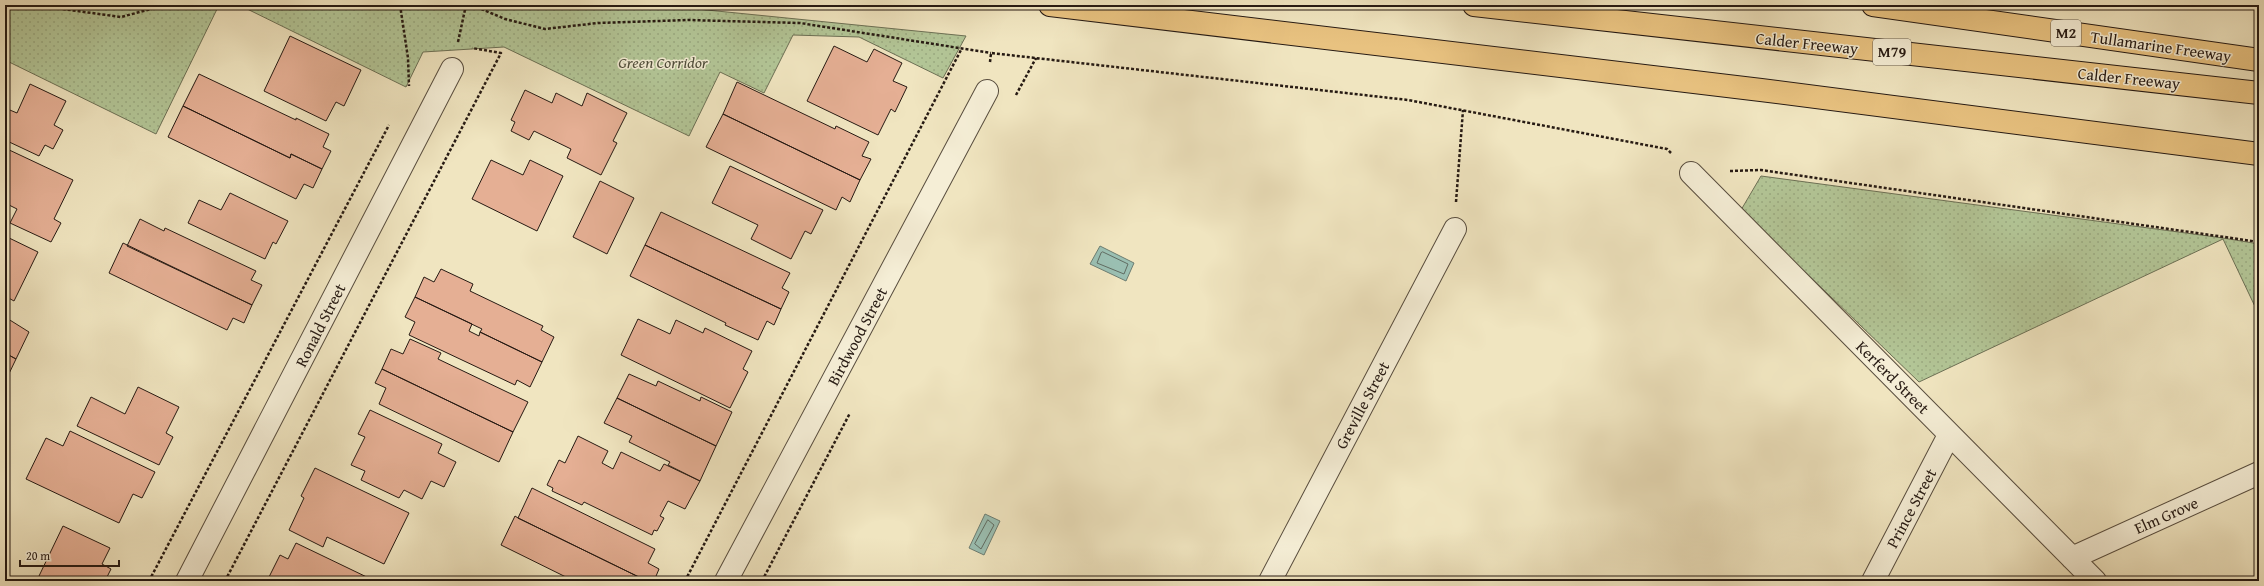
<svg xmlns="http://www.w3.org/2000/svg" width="2264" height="586" font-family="'Gentium Book Plus',serif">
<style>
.park{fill:url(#park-dots);stroke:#6c7055}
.water{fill:#9abfb2;stroke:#6c7d72}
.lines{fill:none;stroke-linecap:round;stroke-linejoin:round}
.shore{stroke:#606c62;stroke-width:1}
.building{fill:#e5af94;stroke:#261a13}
.minor-casing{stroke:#584d3e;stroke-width:24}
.motorway-casing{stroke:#261a13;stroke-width:24}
.path{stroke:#261a13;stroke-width:2.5;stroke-dasharray:3 2;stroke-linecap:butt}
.minor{stroke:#f5eed6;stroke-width:22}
.motorway{stroke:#e8c280;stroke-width:22}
.labels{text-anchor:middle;stroke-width:3;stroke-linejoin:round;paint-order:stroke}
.shield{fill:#f5eed6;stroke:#645a4e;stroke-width:1}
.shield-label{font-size:15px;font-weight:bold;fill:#261a13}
.street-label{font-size:16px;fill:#261a13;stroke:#f5eed6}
.park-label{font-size:16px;font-style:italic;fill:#504e3b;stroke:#f5eed6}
</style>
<defs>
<pattern id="park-dots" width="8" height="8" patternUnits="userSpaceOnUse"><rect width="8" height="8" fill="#b3c697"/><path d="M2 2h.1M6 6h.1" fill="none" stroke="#9aaa81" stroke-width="1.8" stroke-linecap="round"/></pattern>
</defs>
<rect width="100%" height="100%" fill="#f0e5c0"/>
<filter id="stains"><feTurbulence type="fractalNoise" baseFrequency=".005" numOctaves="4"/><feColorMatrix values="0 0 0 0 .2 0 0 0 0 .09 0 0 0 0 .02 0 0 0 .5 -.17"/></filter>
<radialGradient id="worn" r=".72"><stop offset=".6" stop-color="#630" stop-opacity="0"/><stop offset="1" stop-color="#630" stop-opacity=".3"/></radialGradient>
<path class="park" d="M5,5H219L156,134L5,60Z
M239,5H657L966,36L943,78L859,37L793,35L764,93L720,72L689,136L504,47L423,52L406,87Z
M1761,176L2223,238L2259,244V315L2223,239L1919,382L1741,210Z"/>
<path class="water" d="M1100,246L1134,263L1126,281L1090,264Z
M985,514L1000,521L984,555L969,548Z"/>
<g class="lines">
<path class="shore" d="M1103,252L1128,264L1124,274L1097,263L1101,253Z
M988,520L994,525L981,549L975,544Z"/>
</g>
<path class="building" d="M290,36L361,70L344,106L336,102L326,121L264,91Z
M834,46L867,62L874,49L902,63L893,81L907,87L895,112L891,109L878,135L807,101Z
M199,74L296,120V118L329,134L323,147L331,151L322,169L291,154L290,158L183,106Z
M737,82L835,129L836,126L869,142L862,156L871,159L860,180L723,114Z
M30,84L66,101L54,125L63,130L53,149L45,145L39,156L5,140V108L17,113Z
M525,90L552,103L556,93L582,106L587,93L627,113L613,141L617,143L601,175L567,158L571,149L534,131L529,140L511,131L515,122L511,120Z
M183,106L290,158L291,154L322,169L313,188L304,184L296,199L168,137Z
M723,114L860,180L850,202L842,197L836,210L706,147Z
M5,148L73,180L54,219L61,223L51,242L10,223L17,209L5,203Z
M491,160L523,175L530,160L563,176L537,231L472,199Z
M730,166L823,210L811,234L805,231L791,259L751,239L758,225L712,203Z
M600,181L634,198L607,254L573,237Z
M230,193L288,221L276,244L273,242L265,259L188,223L199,200L221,210Z
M661,212L790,273L782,288L789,292L781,309L645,245Z
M140,219L164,231L165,228L256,271L251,280L262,285L252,305L127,246Z
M5,236L38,252L14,301L5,296Z
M123,243L252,305L244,323L233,318L227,330L109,273Z
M645,245L781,309L774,325L767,321L758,340L725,325L726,323L630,276Z
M441,269L473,284L470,291L543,326L541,330L554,337L542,362L480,332L482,329L415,297L424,277L434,282Z
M415,297L472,324L469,331L479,336L480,332L542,362L530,387L517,380L515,385L409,335L415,322L405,317Z
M5,317L29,332L16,359L5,353Z
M638,319L670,334L676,320L703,333L705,328L752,351L743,369L748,372L730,408L621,355Z
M410,339L441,353L438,359L528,402L513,432L382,369L391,349L403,354Z
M5,353L16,359L5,382Z
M382,369L513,432L499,462L379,404L386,388L375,383Z
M629,374L656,386L658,381L700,401L701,397L732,412L716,446L617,398Z
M138,387L179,407L166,433L173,437L159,465L77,426L91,397L125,414Z
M617,398L716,446L700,481L668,465L670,462L629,442L632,436L604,423Z
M370,410L442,444L438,453L456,462L444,487L431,481L422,499L404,490L399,498L361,480L365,471L351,465L365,437L358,434Z
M70,431L155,472L142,498L133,494L119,523L26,479L46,438L63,446Z
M578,436L608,451L602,463L613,469L621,452L660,471L664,464L700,481L685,509L668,501L660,516L664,518L657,531L654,530L652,535L584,502L582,505L552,491L553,488L547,485L559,460L565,463Z
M315,468L409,513L384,564L327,537L323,547L289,530L304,498L301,496Z
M532,488L655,549L648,563L659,569L654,581H647L518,518Z
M515,516L518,518L647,581H574L501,545Z
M63,526L110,548L102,564L111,569L105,581H48L39,576Z
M296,543L375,581H278L269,577L280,555L288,559Z"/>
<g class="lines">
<defs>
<path id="minor" d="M1691,173L2095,581
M2072,558L2259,473
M187,581L452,69
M726,581L987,91
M1270,581L1455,229
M1873,581L1949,435"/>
<path id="motorway" d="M1050,5L1761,90L2259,154
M1474,5L2259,93
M1873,5L2259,60"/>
</defs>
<use href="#minor" class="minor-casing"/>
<use href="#motorway" class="motorway-casing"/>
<path class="path" d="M33,5L121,17L166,5
M400,5L408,58L409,86
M472,5L505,19L545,29L598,23L688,20L800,23L991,53
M5,6L33,5
M458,42L466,5
M990,62L991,53L1408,100L1667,149L1671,153
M1016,95L1036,58
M1730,171L1761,170L2259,242
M1456,202L1463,110
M149,581L389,125
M225,581L501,53L472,48
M685,581L962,48
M762,581L850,413"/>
<use href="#minor" class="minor"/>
<use href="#motorway" class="motorway"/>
</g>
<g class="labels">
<g class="shield">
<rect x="2051" y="20" width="30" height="26" rx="3"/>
<rect x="1873" y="39" width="38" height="26" rx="3"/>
</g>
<g class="shield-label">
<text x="2066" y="38">M2</text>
<text x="1892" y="57">M79</text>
</g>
<g class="street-label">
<text transform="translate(1807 43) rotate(6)" y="6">Calder Freeway</text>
<text transform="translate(2161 46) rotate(8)" y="6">Tullamarine Freeway</text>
<text transform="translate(2129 78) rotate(6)" y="6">Calder Freeway</text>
<text transform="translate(320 325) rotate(-63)" y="6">Ronald Street</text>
<text transform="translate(857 336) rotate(-62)" y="6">Birdwood Street</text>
<text transform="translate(1893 377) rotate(45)" y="6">Kerferd Street</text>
<text transform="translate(1362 405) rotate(-62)" y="6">Greville Street</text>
<text transform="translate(1911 508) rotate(-62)" y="6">Prince Street</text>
<text transform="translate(2166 515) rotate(-24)" y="6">Elm Grove</text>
</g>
<g class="park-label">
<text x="663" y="68">Green Corridor</text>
</g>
</g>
<rect width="2264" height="586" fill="none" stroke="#f0e5c0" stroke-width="20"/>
<rect x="6" y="6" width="2252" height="574" fill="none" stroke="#261a13" stroke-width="2"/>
<rect x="10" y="10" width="2244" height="566" fill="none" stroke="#261a13"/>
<path d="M20 560v6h99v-6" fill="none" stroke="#261a13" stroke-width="2"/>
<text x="26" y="560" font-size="12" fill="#261a13" stroke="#f5eed6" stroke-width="3" paint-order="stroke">20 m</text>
<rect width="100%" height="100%" filter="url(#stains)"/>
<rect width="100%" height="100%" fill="url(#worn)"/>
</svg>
